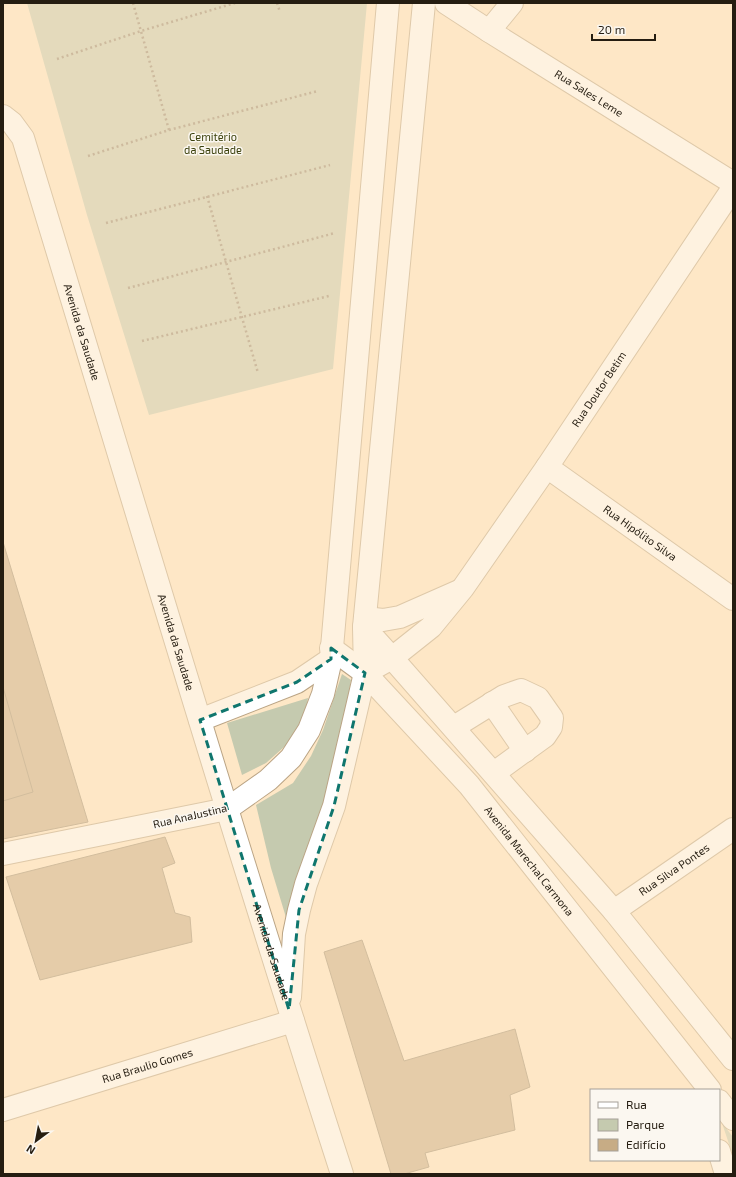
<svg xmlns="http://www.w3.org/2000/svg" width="736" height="1177" font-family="'Exo 2',sans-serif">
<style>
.green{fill:#c5caaf}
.building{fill:#c7ac85;stroke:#9f8a6c}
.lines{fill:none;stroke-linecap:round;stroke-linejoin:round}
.minor-casing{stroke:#baa485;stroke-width:24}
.major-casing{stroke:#baa485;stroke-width:24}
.path{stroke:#94846d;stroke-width:2.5;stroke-dasharray:2 3;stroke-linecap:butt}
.minor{stroke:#fff;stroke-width:22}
.major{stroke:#fff;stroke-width:22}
.marked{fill:none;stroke:#0f766e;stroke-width:3;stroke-dasharray:8 5;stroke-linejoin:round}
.labels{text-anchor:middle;stroke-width:3;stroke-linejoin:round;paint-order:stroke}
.street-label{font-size:11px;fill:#251d11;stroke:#fbf7f0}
.park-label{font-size:11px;fill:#3b410c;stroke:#fbf7f0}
</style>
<rect width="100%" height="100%" fill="#fee7c6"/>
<path class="green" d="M27,3H367L333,369L149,415L87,215Z
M342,674L351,680L328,812L288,924L271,868L256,805L293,783L311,756L323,730Z
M308,698L305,717L292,740L266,763L242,775L227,723Z
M722,1123L733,1137V1156Z"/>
<path class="building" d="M3,542L88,822L3,839Z
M3,687L33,792L3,801Z
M165,837L175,863L162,868L175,913L190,917L192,942L40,980L6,877Z
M362,940L404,1061L515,1029L530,1087L510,1095L515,1130L425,1153L429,1167L404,1174H391L324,952Z"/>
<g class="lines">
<defs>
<g id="minor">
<path id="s1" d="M446,3L489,31L733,183"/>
<path d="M489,31L512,3"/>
<path id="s2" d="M547,467L733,599"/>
<path d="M365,618L383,620L400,617L459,591"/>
<path id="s3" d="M365,673L392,658L431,627L463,588L547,467L733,188"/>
<path d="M492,703L525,751"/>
<path d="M454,727L504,696L521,690L538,698L552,718L551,727L545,736L494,773"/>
<path id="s4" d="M614,911L733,829"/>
<path id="s5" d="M3,1110L293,1021"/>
<path d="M719,1151L726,1174"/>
</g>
<g id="major">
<path id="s6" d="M3,116L12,123L23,138C128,483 231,830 342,1174"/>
<path d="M364,627L392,658L614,911L733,1059"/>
<path id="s7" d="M331,648L365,673L469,785L710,1090"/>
<path d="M200,720L297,682L331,659"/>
<path d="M3,854L227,809L268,780L291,758L309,730L323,694L331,659L388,3"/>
<path d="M290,997L294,934L299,910L306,884L334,806L365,673L364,627L424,3"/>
<path d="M719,1101L733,1119"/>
</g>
</defs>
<use href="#minor" class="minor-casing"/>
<use href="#major" class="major-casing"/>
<path class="path" d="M133,3L169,130
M277,3L280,12
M57,59L141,31L235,3
M88,156L169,130L318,91
M207,196L258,373
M106,223L330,165
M128,288L335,233
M142,341L329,296"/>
<use href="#minor" class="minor"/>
<use href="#major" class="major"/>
</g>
<path d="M0 0H736V1177H0ZM331,648L365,673L334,806L299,910L289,1010L200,720L297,682L331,659Z" fill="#fee7c6" fill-opacity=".55" fill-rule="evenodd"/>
<path class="marked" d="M331,648L365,673L334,806L299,910L289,1010L200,720L297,682L331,659Z"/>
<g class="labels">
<g class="street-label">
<text dy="4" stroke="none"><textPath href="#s1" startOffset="169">Rua Sales Leme</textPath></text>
<text dy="4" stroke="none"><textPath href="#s6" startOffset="233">Avenida da Saudade</textPath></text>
<text dy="4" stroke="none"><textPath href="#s3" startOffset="372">Rua Doutor Betim</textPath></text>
<text dy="4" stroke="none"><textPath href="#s2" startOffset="114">Rua Hipólito Silva</textPath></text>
<text dy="4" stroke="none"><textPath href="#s6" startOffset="557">Avenida da Saudade</textPath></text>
<text transform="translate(190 816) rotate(-13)" y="4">Rua AnaJustina</text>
<text dy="4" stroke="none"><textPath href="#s7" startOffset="292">Avenida Marechal Carmona</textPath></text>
<text dy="4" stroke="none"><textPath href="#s4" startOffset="73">Rua Silva Pontes</textPath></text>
<text dy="4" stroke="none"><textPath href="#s6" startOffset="881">Avenida da Saudade</textPath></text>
<text dy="4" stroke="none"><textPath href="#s5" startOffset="151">Rua Braulio Gomes</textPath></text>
</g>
<g class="park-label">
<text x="213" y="141">Cemitério<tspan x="213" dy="13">da Saudade</tspan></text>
</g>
</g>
<rect width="736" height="1177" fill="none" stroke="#251d11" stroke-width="8"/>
<rect x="590" y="1089" width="130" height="72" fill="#fbf7f0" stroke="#a5a097"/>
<rect x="598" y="1102" width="20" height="6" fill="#ffffff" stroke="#a5a097"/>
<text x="626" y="1109" font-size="12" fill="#251d11">Rua</text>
<rect x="598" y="1119" width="20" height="12" fill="#c5caaf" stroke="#a5a097"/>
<text x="626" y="1129" font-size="12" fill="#251d11">Parque</text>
<rect x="598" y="1139" width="20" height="12" fill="#c7ac85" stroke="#a5a097"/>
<text x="626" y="1149" font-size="12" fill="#251d11">Edifício</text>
<g transform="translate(36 1141) rotate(212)" stroke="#fbf7f0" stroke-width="3" paint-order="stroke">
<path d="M0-3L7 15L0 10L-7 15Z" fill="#251d11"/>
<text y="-6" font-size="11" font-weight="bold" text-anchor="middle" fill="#251d11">N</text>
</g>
<path d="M592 34v6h63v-6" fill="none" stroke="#251d11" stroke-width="2"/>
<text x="598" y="34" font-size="12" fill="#251d11" stroke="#fbf7f0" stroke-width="3" paint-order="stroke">20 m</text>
</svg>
